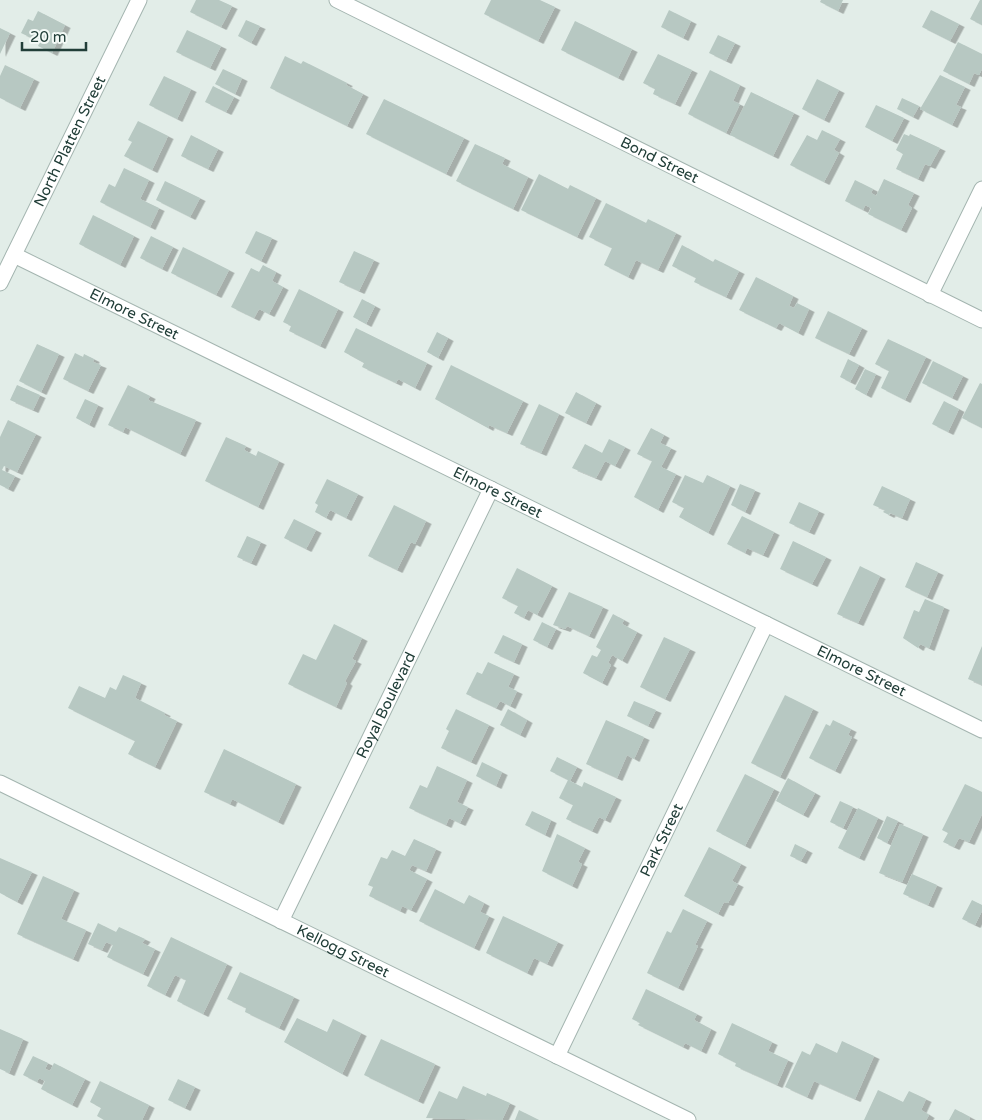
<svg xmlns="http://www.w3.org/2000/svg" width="982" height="1120" font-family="'Varela Round',sans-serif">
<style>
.building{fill:#b7c8c2;filter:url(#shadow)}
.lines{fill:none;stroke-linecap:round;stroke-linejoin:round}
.minor-casing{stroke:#a4b5b0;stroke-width:17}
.minor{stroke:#fff;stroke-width:15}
.labels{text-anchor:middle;stroke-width:4;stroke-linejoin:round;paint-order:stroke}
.street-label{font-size:15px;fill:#213e38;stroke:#f3f9f6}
</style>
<defs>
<filter id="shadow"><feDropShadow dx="5.5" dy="3" stdDeviation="0" flood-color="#0004"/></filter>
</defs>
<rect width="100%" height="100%" fill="#e2ede8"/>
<path class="building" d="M196,0H219L232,6L221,27L190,12Z
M491,0H540L555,7L538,41L484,14Z
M821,0H843L838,11L820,2Z
M980,0H982V25L970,19Z
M669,10L691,21L683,38L661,27Z
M931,10L959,24L950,41L922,27Z
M38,11L65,25L52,53L38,46L40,42L21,33L28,19L33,21Z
M246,20L260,26L251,43L238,36Z
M575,21L632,49L618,78L561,50Z
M0,28L10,33L0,54Z
M187,30L221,46L210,68L176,52Z
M718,35L735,43L726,61L709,53Z
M958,42L982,54V69L979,75L974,73L969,84L943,71Z
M658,54L692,70L675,104L653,94L655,89L643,83Z
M285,56L301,64L303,61L347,83L346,85L363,94L347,126L270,88Z
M5,65L34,79L20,108L0,98V76Z
M223,69L242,78L235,94L215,84Z
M710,70L740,85L733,101L740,104L726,133L688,114Z
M940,75L965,87L956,105L961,107L952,125L920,109Z
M164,76L191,89L177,119L149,105Z
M817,79L839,90L824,120L802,109Z
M213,86L234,97L226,112L205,102Z
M751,92L794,113L773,156L730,135Z
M902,98L919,106L913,117L897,109Z
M384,99L464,138L446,174L366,134Z
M876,105L904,118L892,141L865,127Z
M138,121L168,136L152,170L124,156L132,142L128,140Z
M822,130L840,139L834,150L839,153L824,182L790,165L807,135L817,140Z
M904,134L909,136L910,134L940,148L930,166L925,164L918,179L896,169L903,154L896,150Z
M191,135L218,149L208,169L181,156Z
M475,144L505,158L502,164L528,177L513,209L456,181Z
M124,168L149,180L140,199L159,208L150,227L100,202L109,184L115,187Z
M539,174L568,189L570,185L596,198L577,237L521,210Z
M884,179L914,193L908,205L912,208L901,230L868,214L871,208L865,205L863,210L845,201L855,180L873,189L871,193L876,196Z
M165,181L200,198L190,217L156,200Z
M606,203L646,223L648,219L676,233L658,270L636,260L628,277L604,265L612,248L589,237Z
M93,215L134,236L120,265L79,244Z
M256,231L272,238L261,261L245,253Z
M151,236L173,247L162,269L140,258Z
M682,245L713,262L715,259L739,271L726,297L694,282L696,278L672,266Z
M183,247L229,270L216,295L171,273Z
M354,251L374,260L359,291L339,282Z
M263,265L276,272L272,281L283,287L269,314L259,309L254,318L231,307L251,268L259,272Z
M756,277L793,296L789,306L794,308L797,303L809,309L798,333L779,323L776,328L739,310Z
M299,289L338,309L320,346L289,331L291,326L283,322Z
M362,299L375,306L366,324L353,317Z
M828,311L862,328L849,354L815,338Z
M356,328L427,363L415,388L398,379L396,383L362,367L364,363L344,352Z
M437,332L448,338L438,358L427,352Z
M888,339L926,357L905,400L881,388L889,371L875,364Z
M37,344L59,354L41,392L19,381Z
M75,353L83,357L84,354L94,359L93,362L101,365L88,391L63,379Z
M848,359L859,365L850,382L840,377Z
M933,361L963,376L952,398L922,383Z
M451,365L523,401L507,433L489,425L488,428L435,399Z
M865,369L876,374L866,395L855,389Z
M980,383L982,384V428L962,418Z
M17,385L40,395L33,410L10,400Z
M128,385L150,396L148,400L196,420L180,454L125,427L123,432L108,425Z
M576,392L596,403L586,423L565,413Z
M85,399L98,405L89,425L76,418Z
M944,401L959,409L948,432L932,424Z
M539,404L559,414L541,453L520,444Z
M8,420L36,434L17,472L4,466L2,470L15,476L8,489L0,485V437Z
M651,428L664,435L660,443L671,448L661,467L676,474L658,510L634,497L652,461L637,454Z
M226,437L246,446L244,450L256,456L258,451L279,461L258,507L205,481Z
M609,439L625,447L615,466L605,461L596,478L572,468L585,444L602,453Z
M685,475L703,483L707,475L730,486L708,533L679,517L684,508L672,502Z
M327,479L358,494L346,518L330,510L326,518L315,512L318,505L315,503Z
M740,484L755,490L745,512L731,505Z
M882,486L910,499L902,518L890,513L889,515L883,512L885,510L873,505Z
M799,502L819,511L809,532L789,523Z
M394,505L426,521L415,544L411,542L397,570L368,556Z
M742,516L774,532L763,555L747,548L745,553L727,544Z
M294,519L316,530L306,549L284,538Z
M247,536L261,542L251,563L237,557Z
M793,541L826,557L812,584L780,569Z
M916,562L938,572L927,597L905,587Z
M860,566L880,576L858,623L837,614Z
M517,568L552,586L537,615L528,610L524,618L514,613L518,606L502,598Z
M569,592L603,607L589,636L567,626L565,629L553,625Z
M925,599L944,607L929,648L920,644L918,648L903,638L914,610L919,612Z
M613,614L624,620L622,624L637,632L622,661L612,655L608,663L611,665L602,683L583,673L592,655L597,657L601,650L596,647Z
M542,622L556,629L547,647L533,640Z
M334,624L362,638L352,659L356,661L345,681L347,683L336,707L288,684L303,654L316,660Z
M503,635L522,644L514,662L494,653Z
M664,637L690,649L665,699L640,687Z
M982,646V685L968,679Z
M488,662L514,674L508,687L517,691L510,706L500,701L496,708L466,694L477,672L482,674Z
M123,675L141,683L135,698L165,713L164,715L177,721L155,767L128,754L135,741L68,708L79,686L105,698L110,687L116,690Z
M785,695L813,709L780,777L751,763Z
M634,701L656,710L648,726L627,716Z
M456,709L489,725L471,762L441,748L449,731L446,729Z
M508,709L527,720L520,735L500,725Z
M606,720L644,737L634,759L627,755L617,778L586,764Z
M833,720L851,729L848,735L852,737L835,771L809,758L826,724L830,726Z
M224,749L296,784L278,822L232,799L230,804L204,792Z
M557,757L577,767L570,781L582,787L584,782L616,797L605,820L599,817L592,831L566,819L573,805L559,798L568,780L550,771Z
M482,762L502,772L496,786L476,776Z
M437,766L467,780L457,802L468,807L460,823L449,818L446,825L409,808L420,785L427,788Z
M745,774L774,789L745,846L716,831Z
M788,778L815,793L803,815L776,801Z
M965,784L982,792V814L969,842L959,838L954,847L943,842L948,833L942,830Z
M840,801L853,807L843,828L830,822Z
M858,808L878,818L859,858L838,848Z
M532,811L551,820L545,835L525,825Z
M887,816L898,821L887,843L877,838Z
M900,824L923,834L902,882L879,873Z
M557,834L585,848L578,862L582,864L572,886L542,871Z
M414,839L436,849L426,871L412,865L409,870L427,879L411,910L402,906L400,911L369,896L373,887L368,885L381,857L387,859L392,850L405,856Z
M795,844L807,850L801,861L790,856Z
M709,847L741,864L732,881L738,884L728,903L724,902L718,914L684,896Z
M0,858L32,872L17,902L0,893Z
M912,874L937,885L928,905L903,894Z
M43,876L74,890L61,919L86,930L73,959L17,934Z
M435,889L464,904L469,895L484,903L480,912L489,916L474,948L419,921Z
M972,900L982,905V911L975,925L962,919Z
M683,909L707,921L695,945L698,946L678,988L647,973L667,931L671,933Z
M503,916L558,942L547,964L534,958L527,973L486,953Z
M98,923L116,932L119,927L145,939L142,943L155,949L143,974L107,957L113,945L106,942L102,950L88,944Z
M171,937L227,964L203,1014L177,1001L186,980L175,975L165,995L147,986Z
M240,972L294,997L279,1028L245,1012L246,1008L227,999Z
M646,989L697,1014L694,1020L711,1029L701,1051L685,1043L683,1047L638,1025L640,1023L632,1019Z
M297,1018L327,1032L333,1019L361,1033L342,1074L284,1042Z
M732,1023L772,1042L768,1051L788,1060L777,1085L735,1066L736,1063L718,1054Z
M0,1029L23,1039L9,1073L0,1069Z
M381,1039L435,1064L418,1101L364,1075Z
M842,1041L874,1056L855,1099L814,1081L807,1097L785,1087L802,1051L810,1055L816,1043L837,1053Z
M33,1056L48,1063L45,1069L50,1071L54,1063L85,1079L72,1105L41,1089L45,1081L39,1078L37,1082L23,1075Z
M178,1079L195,1087L185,1108L168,1100Z
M100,1081L149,1105L142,1120H104L97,1116L101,1108L90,1102Z
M463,1086L486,1096L487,1093L510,1103L502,1120L426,1118L439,1091L457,1099Z
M878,1090L903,1102L909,1091L926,1099L921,1110L929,1115L926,1120H864Z
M955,1109L970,1117L969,1120H949Z
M519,1110L539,1120H515Z"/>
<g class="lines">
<defs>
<g id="minor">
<path id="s1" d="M337,0L982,320"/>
<path id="s2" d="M14,255L982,730"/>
<path id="s3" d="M0,283L139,0"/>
<path d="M930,295L982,189"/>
<path id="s4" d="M0,783L688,1120"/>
<path id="s5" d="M281,921L491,489"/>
<path id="s6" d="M557,1056L766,624"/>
</g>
</defs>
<use href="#minor" class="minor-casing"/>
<use href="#minor" class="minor"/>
</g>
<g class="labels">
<g class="street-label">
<text dy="5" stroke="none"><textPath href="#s3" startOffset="158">North Platten Street</textPath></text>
<text dy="5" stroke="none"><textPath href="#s1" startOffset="360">Bond Street</textPath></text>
<text dy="5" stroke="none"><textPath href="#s2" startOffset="134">Elmore Street</textPath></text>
<text dy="5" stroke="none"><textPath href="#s2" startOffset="539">Elmore Street</textPath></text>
<text dy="5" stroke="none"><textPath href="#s2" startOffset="944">Elmore Street</textPath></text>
<text dy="5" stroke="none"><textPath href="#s5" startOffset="240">Royal Boulevard</textPath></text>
<text dy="5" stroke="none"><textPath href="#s6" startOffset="240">Park Street</textPath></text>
<text dy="5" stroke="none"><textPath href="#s4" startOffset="382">Kellogg Street</textPath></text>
</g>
</g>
<path d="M22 42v8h64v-8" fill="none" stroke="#213e38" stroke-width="2.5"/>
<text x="30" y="42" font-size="15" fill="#213e38" stroke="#f3f9f6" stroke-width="4" paint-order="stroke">20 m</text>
</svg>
